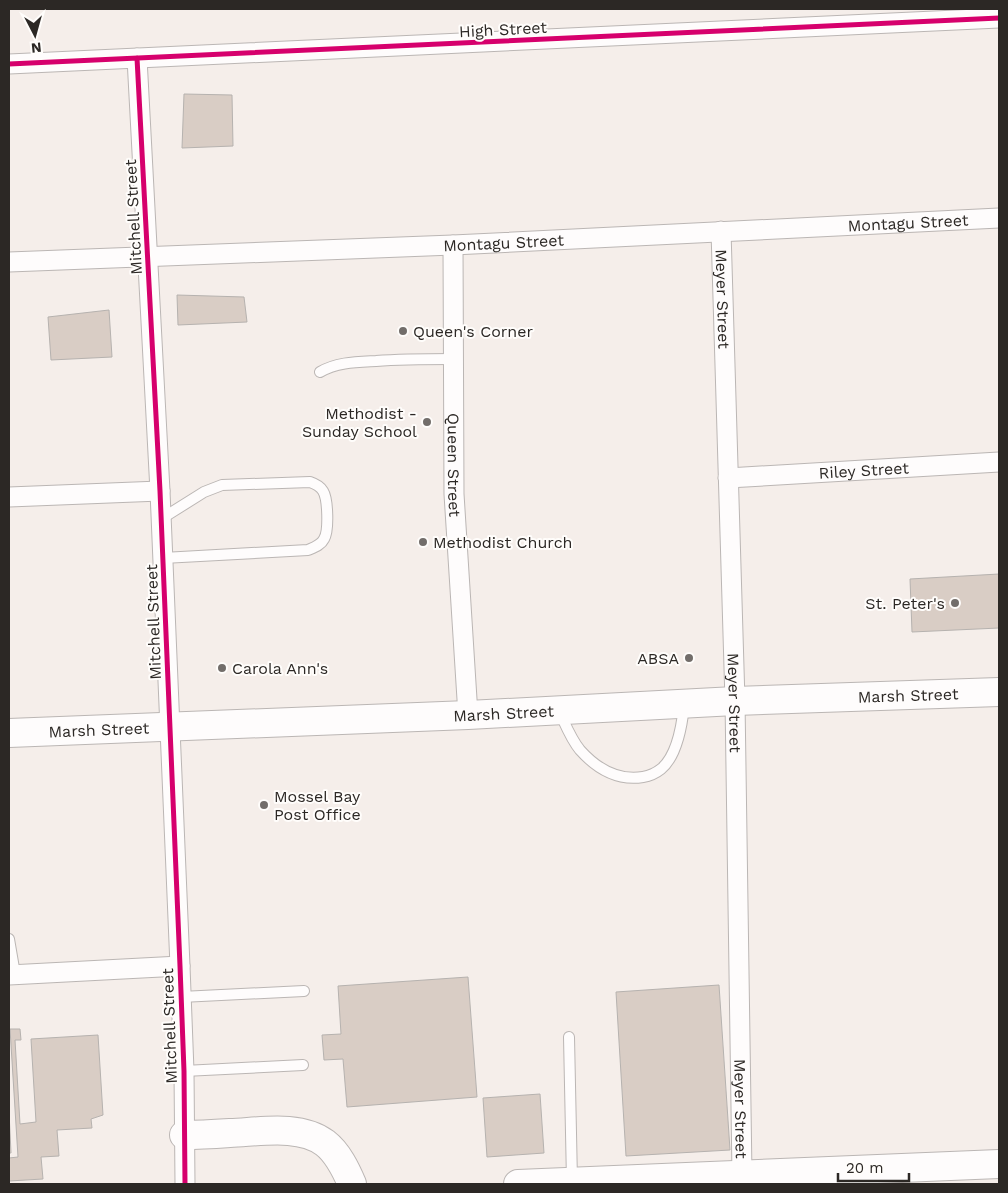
<svg xmlns="http://www.w3.org/2000/svg" width="1008" height="1193" font-family="'Work Sans',sans-serif">
<style>
.building{fill:#d9cdc5;stroke:#b6b2af}
.lines{fill:none;stroke-linecap:round;stroke-linejoin:round}
.lane-casing{stroke:#bbb6b4;stroke-width:12}
.street-casing{stroke:#bbb6b4;stroke-width:21}
.secondary-casing{stroke:#bbb6b4;stroke-width:30}
.lane{stroke:#fefcfc;stroke-width:10}
.street{stroke:#fefcfc;stroke-width:19}
.secondary{stroke:#fefcfc;stroke-width:28}
.cycleway-casing{stroke:#fffdfb;stroke-width:8}
.cycleway{stroke:#d6006c;stroke-width:5}
.poi-dot{fill:#726d6a;stroke:#fffdfb;stroke-width:2}
.labels{text-anchor:middle;stroke-width:4;stroke-linejoin:round;paint-order:stroke}
.street-label{font-size:16px;fill:#2c2825;stroke:#fffdfb}
.poi-label{font-size:16px;fill:#2c2825;stroke:#fffdfb;text-anchor:start}
</style>
<rect width="100%" height="100%" fill="#f5eeea"/>
<path class="building" d="M184,94L232,95L233,146L182,148Z
M177,295L244,297L247,322L178,325Z
M109,310L112,357L51,360L48,317Z
M999,574V628L912,632L910,579Z
M468,977L477,1097L347,1107L343,1059L324,1060L322,1035L341,1034L338,986Z
M719,985L730,1150L626,1156L616,992Z
M10,1029H20L21,1040H15L20,1124L36,1122L31,1039L98,1035L103,1115L91,1119L92,1128L57,1130L59,1156L41,1157L43,1179L9,1181V1158L18,1157Z
M540,1094L544,1153L487,1157L483,1098Z
M9,1112L11,1153H9Z"/>
<g class="lines">
<defs>
<path id="lane" d="M320,372C337,362 357,362 376,361C402,359 428,359 454,359
M161,519L204,492L222,485L310,482C316,484 320,486 323,491C328,499 329,531 324,539C321,545 315,547 308,550L163,558
M560,713C566,726 571,739 580,750C597,769 618,781 643,777C649,776 656,773 661,769C677,756 682,725 684,706
M9,939L15,974
M181,997L304,991
M569,1037L572,1181
M184,1071L303,1065"/>
<g id="street">
<path d="M137,58L160,491L180,966L184,1071L185,1184"/>
<path d="M9,64L999,18"/>
<path id="s1" d="M721,231L735,701L742,1175"/>
<path id="s2" d="M453,245L454,494L468,715"/>
<path id="s3" d="M9,262L453,245L999,218"/>
<path id="s4" d="M728,478L999,462"/>
<path d="M9,497L160,491"/>
<path d="M9,975L180,966"/>
</g>
<g id="secondary">
<path id="s5" d="M9,733L468,715L735,701L999,692"/>
<path d="M184,1135C199,1135 215,1134 230,1133C259,1132 300,1124 325,1143C338,1153 346,1170 352,1184"/>
<path d="M518,1184L999,1164"/>
</g>
</defs>
<use href="#lane" class="lane-casing"/>
<use href="#street" class="street-casing"/>
<use href="#secondary" class="secondary-casing"/>
<use href="#lane" class="lane"/>
<use href="#street" class="street"/>
<use href="#secondary" class="secondary"/>
<defs>
<path id="cycleway" d="M137,58L160,491L180,966L184,1071L185,1184
M9,64L999,18"/>
</defs>
<use href="#cycleway" class="cycleway-casing"/>
<use href="#cycleway" class="cycleway"/>
</g>
<g class="poi-dot">
<circle cx="403" cy="331" r="5"/>
<circle cx="427" cy="422" r="5"/>
<circle cx="423" cy="542" r="5"/>
<circle cx="955" cy="603" r="5"/>
<circle cx="689" cy="658" r="5"/>
<circle cx="222" cy="668" r="5"/>
<circle cx="264" cy="805" r="5"/>
</g>
<g class="labels">
<g class="street-label">
<text transform="translate(503 29) rotate(-3)" y="6">High Street</text>
<text transform="translate(133 217) rotate(-93)" y="6">Mitchell Street</text>
<text dy="6" stroke="none"><textPath href="#s3" startOffset="900">Montagu Street</textPath></text>
<text dy="6" stroke="none"><textPath href="#s3" startOffset="495">Montagu Street</textPath></text>
<text dy="6" stroke="none"><textPath href="#s1" startOffset="68">Meyer Street</textPath></text>
<text dy="6" stroke="none"><textPath href="#s2" startOffset="220">Queen Street</textPath></text>
<text dy="6" stroke="none"><textPath href="#s4" startOffset="136">Riley Street</textPath></text>
<text transform="translate(153 622) rotate(-92)" y="6">Mitchell Street</text>
<text dy="6" stroke="none"><textPath href="#s5" startOffset="900">Marsh Street</textPath></text>
<text dy="6" stroke="none"><textPath href="#s1" startOffset="472">Meyer Street</textPath></text>
<text dy="6" stroke="none"><textPath href="#s5" startOffset="495">Marsh Street</textPath></text>
<text dy="6" stroke="none"><textPath href="#s5" startOffset="90">Marsh Street</textPath></text>
<text transform="translate(169 1026) rotate(-92)" y="6">Mitchell Street</text>
<text dy="6" stroke="none"><textPath href="#s1" startOffset="878">Meyer Street</textPath></text>
</g>
<g class="poi-label">
<text x="413" y="337">Queen's Corner</text>
<text x="417" y="419" text-anchor="end">Methodist -<tspan x="417" dy="18">Sunday School</tspan></text>
<text x="433" y="548">Methodist Church</text>
<text x="945" y="609" text-anchor="end">St. Peter's</text>
<text x="679" y="664" text-anchor="end">ABSA</text>
<text x="232" y="674">Carola Ann's</text>
<text x="274" y="802">Mossel Bay<tspan x="274" dy="18">Post Office</tspan></text>
</g>
</g>
<rect width="1008" height="1193" fill="none" stroke="#2c2825" stroke-width="20"/>
<g transform="translate(35 35) rotate(174)" stroke="#fffdfb" stroke-width="4" paint-order="stroke">
<path d="M0-4L9 19L0 12L-9 19Z" fill="#2c2825"/>
<text y="-8" font-size="14" font-weight="bold" text-anchor="middle" fill="#2c2825">N</text>
</g>
<path d="M838 1173v8h71v-8" fill="none" stroke="#2c2825" stroke-width="2.5"/>
<text x="846" y="1173" font-size="15" fill="#2c2825" stroke="#fffdfb" stroke-width="4" paint-order="stroke">20 m</text>
</svg>
